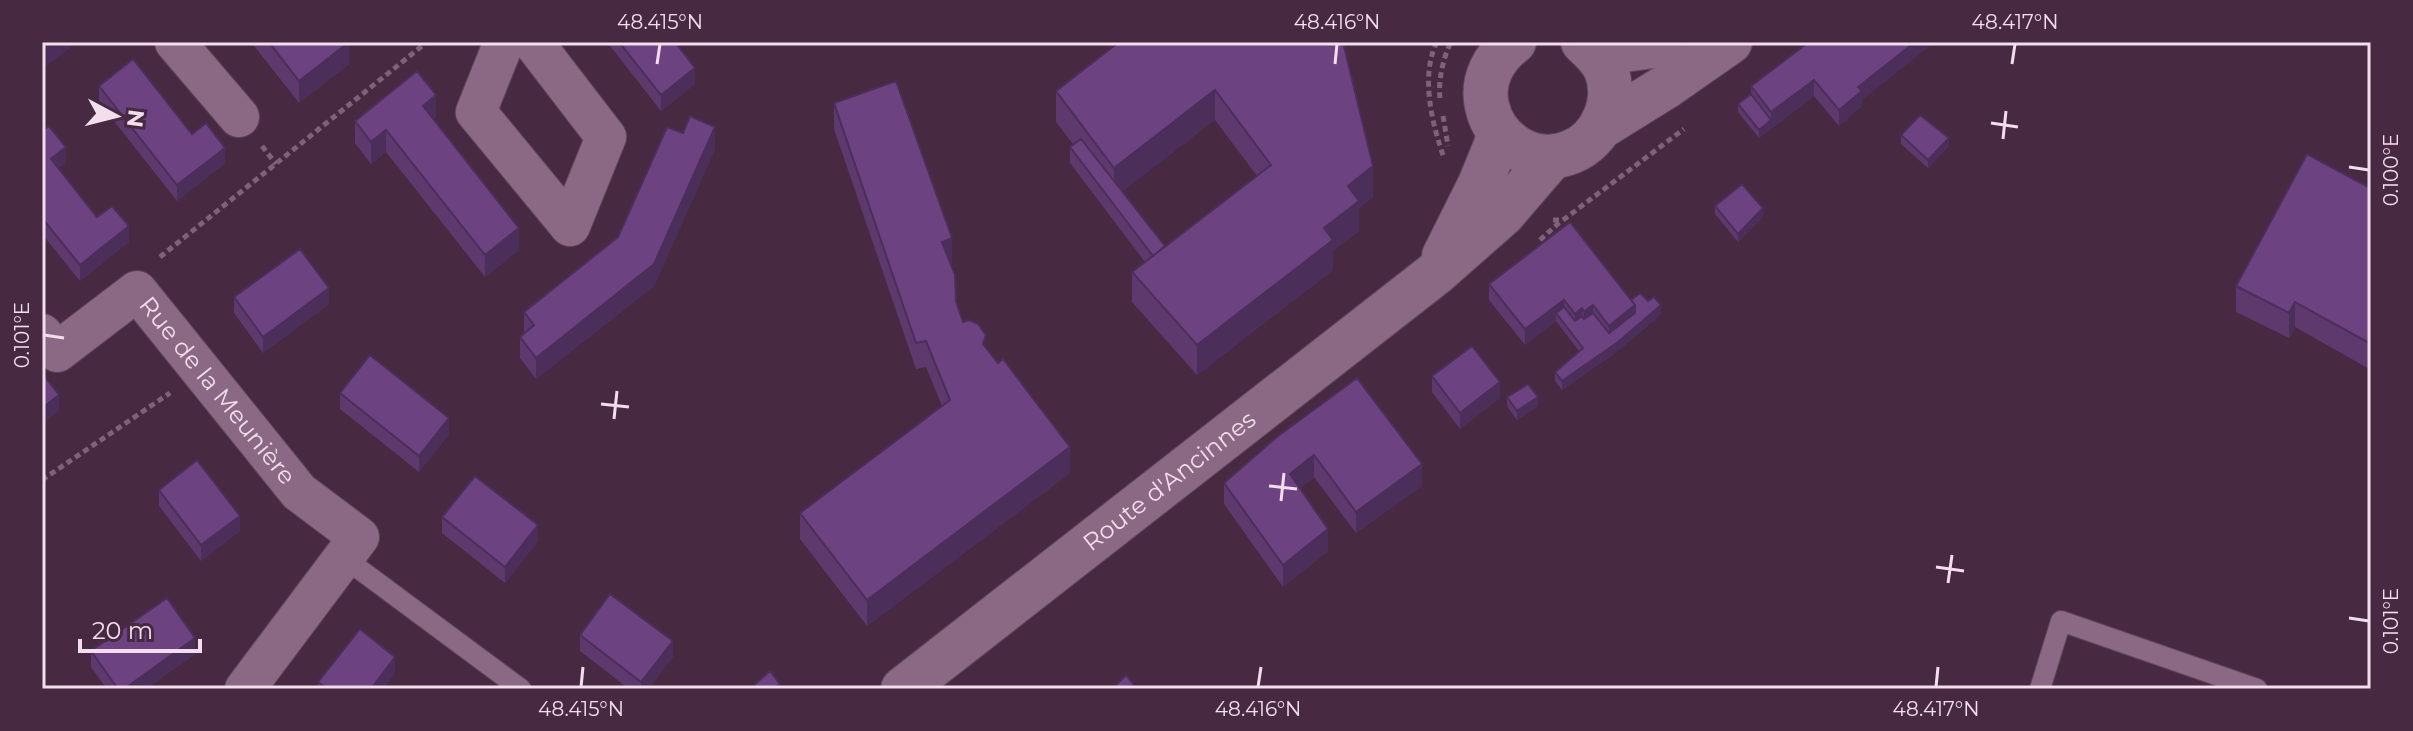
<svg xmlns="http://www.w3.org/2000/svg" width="2413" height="731" font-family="Montserrat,sans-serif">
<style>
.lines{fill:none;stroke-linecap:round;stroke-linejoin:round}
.service-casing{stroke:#5f465b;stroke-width:22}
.minor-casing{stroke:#5f465b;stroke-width:42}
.secondary-casing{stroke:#5f465b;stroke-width:46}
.path{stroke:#7e6378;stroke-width:5;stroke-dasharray:6 4;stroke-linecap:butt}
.service{stroke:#8b6884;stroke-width:20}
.minor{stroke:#8b6884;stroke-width:40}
.secondary{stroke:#8b6884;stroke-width:44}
.wall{fill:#5d396e;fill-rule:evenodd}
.shaded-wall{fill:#4c2e5a}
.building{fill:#6c4280;stroke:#4c2e5a;stroke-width:2}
.ticks{fill:none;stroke:#f2deed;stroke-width:3}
.labels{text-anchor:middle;stroke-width:6;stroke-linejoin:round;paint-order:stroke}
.street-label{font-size:24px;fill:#f2deed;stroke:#472941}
.neatline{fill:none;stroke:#f2deed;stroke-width:3}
.ticks-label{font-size:20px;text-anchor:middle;fill:#f2deed}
</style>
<rect width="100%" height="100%" fill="#472941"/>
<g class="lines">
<defs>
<path id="service" d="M343,557L521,689
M2040,689L2061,621L2257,689"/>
<g id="minor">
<path d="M175,42L239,117"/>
<path d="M504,42L476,112L570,226L606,137L533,42"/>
<path id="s1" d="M42,334L57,352L137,291L299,492L359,537L245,689"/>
</g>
<g id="secondary">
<path d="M1514,42C1494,57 1481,80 1487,106C1495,143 1534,167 1571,152C1602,140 1618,101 1606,70C1601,58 1592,50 1583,42"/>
<path d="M1596,54L1681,42"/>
<path d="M1601,127L1667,86L1730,42"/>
<path d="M1444,256L1480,184L1500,135"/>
<path id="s2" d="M903,689L1436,273L1503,214L1552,157"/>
</g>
</defs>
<use href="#service" class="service-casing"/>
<use href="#minor" class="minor-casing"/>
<use href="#secondary" class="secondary-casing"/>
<path class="path" d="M1437,42C1420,75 1432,124 1444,158
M1440,98C1438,81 1443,58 1451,42
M1443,116L1448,146
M262,146L276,164
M1553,220H1563L1684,129
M1540,240L1562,220
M160,257L427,42
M42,480L170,393"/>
<use href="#service" class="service"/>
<use href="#minor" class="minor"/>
<use href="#secondary" class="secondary"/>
</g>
<path class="wall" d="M251,42H349V64L299,103Z
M607,42H675L695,84L661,111Z
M1311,42L1373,197L1359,208V231L1333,251V270L1197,375L1132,302V272L1145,262L1070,163V147L1073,144L1056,122V91ZM1215,120L1257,176L1165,246L1122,191Z
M1809,42L1862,100V106L1839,126L1814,96L1759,138L1738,112V104L1751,94V86Z
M99,86L192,134L225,163L177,201L99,102Z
M834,103L952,264H951L956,301L963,322L986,348L1070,473L867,626L800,539V513L942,406L926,367L916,369L834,129Z
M436,117L433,119L519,250L485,277L386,152L371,164L355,143V121Z
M42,131L66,163L59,168L97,217L129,242L80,281L42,234Z
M683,133L715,149L654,286L536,379L520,358V337L524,334V312L618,237Z
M1901,135L1949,146L1928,168L1901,144Z
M2371,182V370L2295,327L2289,338L2236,312V286L2368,187Z
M1715,206L1763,217L1738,242L1715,214Z
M1489,284L1631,300L1661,314L1618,351L1562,390L1555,381V372L1579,351L1556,321L1525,345L1489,300Z
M234,297L329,304L263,353L234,313Z
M1432,376L1500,398L1460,429L1432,392Z
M340,393L449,434L419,472L340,409Z
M1507,397L1538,406L1517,420L1507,406Z
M1278,436L1422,486L1356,533L1314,477L1300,488L1328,551L1283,587L1224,504V483Z
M159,490L240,531L201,561L159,506Z
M442,517L538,541L505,583L442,533Z
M580,635L673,657L648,689H629L580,651Z
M91,651L195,654L146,689H107L91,667Z
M395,673L383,689H318V682Z"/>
<path class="shaded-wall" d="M49,42H78L42,69V47Z
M349,42V64L299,103V81Z
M1915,42H1935L1862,100V106L1839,126V110L1858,87Z
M695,68V84L661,111V95Z
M1814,80V96L1759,138V130L1771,120V112Z
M1215,90V120L1114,198V168Z
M436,95V117L423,128V106Z
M715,127V149L654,286L536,379V358Z
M386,130V152L371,164V142Z
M1949,138V146L1928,168V160Z
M66,147V163L51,175V159Z
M225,148V163L177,201V185Z
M1373,166V197L1359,208V231L1333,251V270L1197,375V345L1324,228L1348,186Z
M1763,208V217L1738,242V234Z
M129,226V242L80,281V265Z
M519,228V250L485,277V255Z
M952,238V264L942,268V242Z
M329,288V304L263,353V337Z
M1564,300V316L1556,313V321L1525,345V329Z
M2295,302V327L2289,338V313Z
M1593,305V321L1584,328V312Z
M1635,305V321L1609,342V326Z
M1661,305V314L1618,351L1562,390V381Z
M1582,308V324L1575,330V314Z
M1500,382V398L1460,429V413Z
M59,395V411L42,424V408Z
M1538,397V406L1517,420V411Z
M449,418V434L419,472V456Z
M1070,447V473L867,626V600Z
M1314,455V477L1290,496V474Z
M1422,464V486L1356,533V512Z
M240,516V531L201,561V545Z
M538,525V541L505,583V567Z
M1328,529V551L1283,587V565Z
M195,638V654L146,689H124Z
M673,641V657L648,689H641V682Z
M395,657V673L383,689H371Z"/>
<path class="building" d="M269,42H349L299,81Z
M619,42H675L695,68L661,95Z
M1119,42H1343L1373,166L1348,186L1359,201L1324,228L1333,240L1197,345L1132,272L1271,165L1215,90L1114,168L1056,91Z
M1809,42H1915L1858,87L1862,91L1839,110L1814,80L1771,112L1751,86Z
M133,59L192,134L206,123L225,148L177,185L99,86Z
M417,71L436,95L423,106L519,228L485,255L386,130L371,142L355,121Z
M896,81L952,238L942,242L955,275L956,301L963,322L969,320L978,324L986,335L983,344L998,363L1003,359L1070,447L867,600L800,513L950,400L926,341L916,343L834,103Z
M1751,94L1771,120L1759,130L1738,104Z
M1920,115L1949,138L1928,160L1901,135Z
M690,116L715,127L654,264L536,358L520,337L534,325L524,312L618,237L667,127L683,133Z
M49,126L66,147L51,159L97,217L112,206L129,226L80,265L42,218V131Z
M1081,139L1165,246L1153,256L1070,147Z
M2307,154L2368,187L2371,182V344L2295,302L2289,313L2236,286Z
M1742,184L1763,208L1738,234L1715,206Z
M1570,222L1635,305L1609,326L1593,305L1584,312L1582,308L1575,314L1564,300L1525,329L1489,284Z
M300,249L329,288L263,337L234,297Z
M1640,293L1648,301L1654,297L1661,305L1618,342L1562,381L1555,372L1583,348L1556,313L1564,307L1575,321L1582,316L1584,319L1593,313L1609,333L1635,313V305L1631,300Z
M1472,346L1500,382L1460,413L1432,376Z
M370,355L449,418L419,456L340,393Z
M42,373L59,395L42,408Z
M1357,378L1422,464L1356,512L1314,455L1290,474L1328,529L1283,565L1224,483L1278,436Z
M1528,384L1538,397L1517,411L1507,397Z
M197,460L240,516L201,545L159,490Z
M475,476L538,525L505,567L442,517Z
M610,594L673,641L641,682L580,635Z
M167,598L195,638L124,689H118L91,651Z
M360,629L395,657L371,689H327L318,682Z
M770,671L780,684L773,689H757L754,685Z
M1126,675L1134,685L1128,689H1114L1118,683Z"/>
<path class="ticks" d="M657,64L660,44M1335,64L1337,44M2012,64L2015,44M1991,123L2018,127M2003,139L2006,111M2349,167L2369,170M44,335L64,338M601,404L629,407M614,419L617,391M1269,486L1297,489M1281,501L1284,473M1936,567L1964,571M1948,583L1952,555M2349,618L2369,621M581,687L583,667M1258,687L1261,667M1936,687L1938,667"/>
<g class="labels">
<g class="street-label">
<text dy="8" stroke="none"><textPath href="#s1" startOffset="252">Rue de la Meunière</textPath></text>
<text dy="8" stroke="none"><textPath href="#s2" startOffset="338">Route d'Ancinnes</textPath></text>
</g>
</g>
<rect width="2413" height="731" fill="none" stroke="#472941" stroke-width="88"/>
<g transform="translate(116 116) rotate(97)" stroke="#472941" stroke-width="6" paint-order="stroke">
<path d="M0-6L14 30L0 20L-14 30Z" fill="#f2deed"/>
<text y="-12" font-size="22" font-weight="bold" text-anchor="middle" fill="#f2deed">N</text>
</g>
<path d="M80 639v12h120v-12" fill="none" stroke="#f2deed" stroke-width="4"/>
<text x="92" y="639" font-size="24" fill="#f2deed" stroke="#472941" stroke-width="6" paint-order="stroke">20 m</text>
<rect x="44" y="44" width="2325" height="643" class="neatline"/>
<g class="ticks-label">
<text x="660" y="29">48.415°N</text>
<text x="1337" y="29">48.416°N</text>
<text x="2015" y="29">48.417°N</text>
<text transform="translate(2391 170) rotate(-90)" y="7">0.100°E</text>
<text transform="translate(22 335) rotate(-90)" y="7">0.101°E</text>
<text transform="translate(2391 621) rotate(-90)" y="7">0.101°E</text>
<text x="581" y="716">48.415°N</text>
<text x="1258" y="716">48.416°N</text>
<text x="1936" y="716">48.417°N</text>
</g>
</svg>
